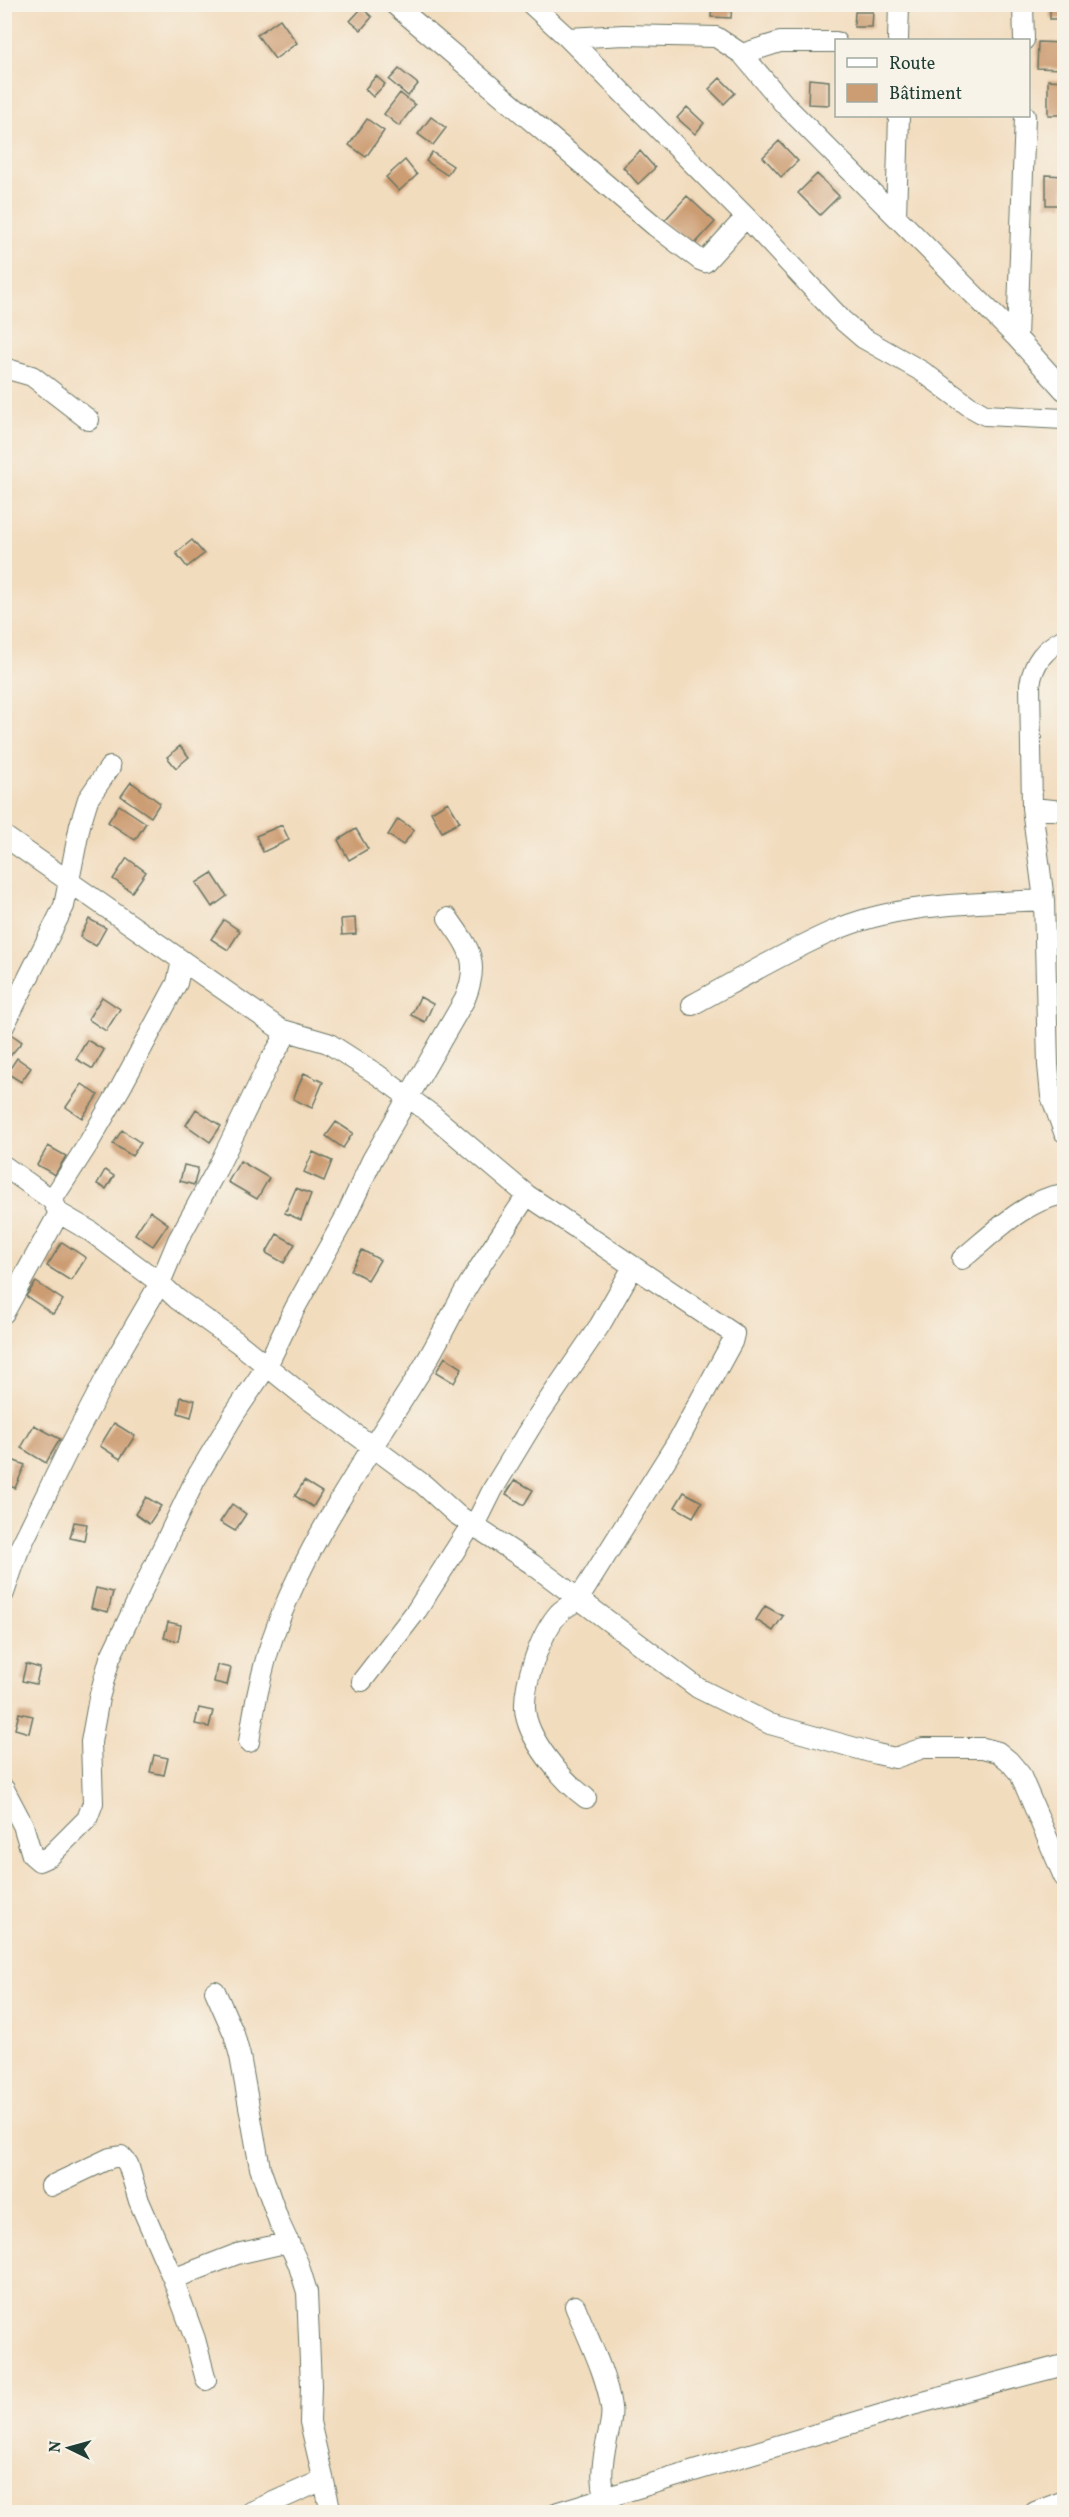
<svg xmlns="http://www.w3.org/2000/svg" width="1069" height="2517" font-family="Vollkorn,serif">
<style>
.building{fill:#cc9c72}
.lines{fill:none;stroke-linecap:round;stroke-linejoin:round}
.minor-casing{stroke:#697564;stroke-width:22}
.minor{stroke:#fff;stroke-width:20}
</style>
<rect width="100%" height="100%" fill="#f7f3e8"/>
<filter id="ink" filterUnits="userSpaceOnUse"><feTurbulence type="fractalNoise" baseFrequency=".0167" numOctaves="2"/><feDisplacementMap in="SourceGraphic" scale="12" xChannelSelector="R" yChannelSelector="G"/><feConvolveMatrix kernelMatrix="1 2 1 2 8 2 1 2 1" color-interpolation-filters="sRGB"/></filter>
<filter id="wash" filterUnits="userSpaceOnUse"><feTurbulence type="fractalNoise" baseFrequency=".008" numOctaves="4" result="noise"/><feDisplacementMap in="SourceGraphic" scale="24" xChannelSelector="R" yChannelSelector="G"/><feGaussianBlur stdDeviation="1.35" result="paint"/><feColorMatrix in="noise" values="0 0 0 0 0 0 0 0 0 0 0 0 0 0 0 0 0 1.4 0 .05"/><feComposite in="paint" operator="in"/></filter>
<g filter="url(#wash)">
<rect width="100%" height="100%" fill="#f2dcbe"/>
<g id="blocks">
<path class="building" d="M712,4H732L731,18L711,17Z
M1050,4H1064V19H1050Z
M362,8L372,17L361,30L350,21Z
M855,12H873L872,27H854Z
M280,19L297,43L275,59L257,35Z
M1038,42L1063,43L1062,69L1037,68Z
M399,69L418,84L408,96L389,80Z
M376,76L385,84L373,97L365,89Z
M720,78L735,93L724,104L709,89Z
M809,79L829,81V105L808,104Z
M1048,80L1064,81V115H1048Z
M400,93L415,105L399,126L384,114Z
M687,107L704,123L695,134L677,118Z
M431,117L446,128L433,145L418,134Z
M367,119L384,131L366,157L349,145Z
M779,141L798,161L781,177L763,157Z
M640,151L655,168L638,184L623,167Z
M432,152L453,166L447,175L426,161Z
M405,160L417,175L399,191L386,177Z
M817,174L839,196L820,215L798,193Z
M1046,175L1064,176V205H1046Z
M687,196L715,222L692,247L664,221Z
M192,540L204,554L187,567L176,553Z
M180,746L189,757L176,768L167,757Z
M131,782L160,803L151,817L121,796Z
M448,802L460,822L442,832L431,812Z
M119,805L146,823L135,840L108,822Z
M398,819L414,830L403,845L388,835Z
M282,825L289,840L263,852L256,836Z
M356,829L368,849L349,860L338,840Z
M127,858L146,872L132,892L113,879Z
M212,873L227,896L212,907L196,883Z
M355,918L356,934L342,935L341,919Z
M89,919L106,928L96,946L80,937Z
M224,920L240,931L228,950L211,939Z
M102,997L120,1009L106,1031L88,1019Z
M420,997L433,1004L425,1022L411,1015Z
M11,1034L22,1042L10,1056L4,1052V1042Z
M87,1040L104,1050L93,1069L76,1059Z
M17,1058L31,1068L21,1082L7,1073Z
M304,1073L323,1082L312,1108L293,1099Z
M82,1084L98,1095L82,1118L66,1107Z
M196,1109L221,1126L210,1142L186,1125Z
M336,1122L353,1133L343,1148L326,1136Z
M122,1130L141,1143L132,1156L113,1144Z
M48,1146L66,1156L55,1175L37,1165Z
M313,1152L332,1161L324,1181L304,1172Z
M240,1161L269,1178L257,1199L228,1182Z
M184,1165L198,1168L194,1185L180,1181Z
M105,1170L114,1176L106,1189L97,1184Z
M296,1188L311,1194L301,1220L285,1213Z
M150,1211L168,1224L153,1246L135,1234Z
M277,1234L295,1244L284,1263L266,1253Z
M62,1242L86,1258L71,1281L47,1266Z
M362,1250L380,1260L368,1280L351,1270Z
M36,1282L63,1300L53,1314L26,1296Z
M445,1357L462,1368L454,1383L436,1372Z
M181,1397L195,1400L191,1417L178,1413Z
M114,1423L135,1436L120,1459L100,1446Z
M34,1425L60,1439L46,1463L21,1448Z
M12,1460L25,1465L15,1488L4,1484Z
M515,1480L533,1490L524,1505L506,1494Z
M304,1481L322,1492L313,1507L295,1496Z
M684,1492L702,1502L693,1517L675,1507Z
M146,1497L161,1506L149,1524L135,1514Z
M232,1504L246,1514L235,1531L220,1522Z
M74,1522L87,1524L84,1541L70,1538Z
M96,1588L113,1592L108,1612L91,1608Z
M765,1606L783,1616L773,1631L756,1620Z
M168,1622L181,1625L178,1641L164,1638Z
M26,1664L40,1668L36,1684L22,1681Z
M217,1665L231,1668L227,1685L214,1682Z
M199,1708L213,1711L209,1727L195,1724Z
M19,1713L33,1716L29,1733L15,1729Z
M154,1755L168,1758L164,1775L150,1772Z"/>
</g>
</g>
<g filter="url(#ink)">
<use href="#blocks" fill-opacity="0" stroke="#697564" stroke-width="1.5"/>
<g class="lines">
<defs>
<path id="minor" d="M394,4L655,226L700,260L705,262L746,217
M531,4L568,38L746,217L842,320L863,338L923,372L969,406L985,415L1064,419
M1023,4L1024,40
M568,38L624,35L716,37L742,54L785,105L1017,338L1064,390
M898,40L899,4
M742,54L780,42H836
M896,216L899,116
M1017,338L1025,116
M4,368L32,376L89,420
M1064,639C1044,649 1034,662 1030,684L1032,808L1044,900L1048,1065L1051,1096L1064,1132
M1032,808L1064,811
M4,836L280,1029L328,1043L378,1075L431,1114L527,1195L734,1334L732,1342L679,1439L578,1600C572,1604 564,1608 559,1613C541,1633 524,1681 525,1708C526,1738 563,1781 586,1798
M692,1005C738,980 783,953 831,932C894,903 976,903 1044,900
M4,1026L64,906L80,825L88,799L110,767
M4,1166L52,1200L59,1213L90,1231L160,1283L177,1299L237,1342L304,1396L424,1485L456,1514L532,1564L698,1688L770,1724L877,1754L895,1758L923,1748H983L998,1752L1009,1761L1020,1774L1064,1877
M52,1200L88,1144L121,1087L177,983L182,961
M962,1259C993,1234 1024,1200 1064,1194
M4,1313L59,1213
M4,1593L18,1552L67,1452L118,1355L160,1283L178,1240L217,1169L270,1061L283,1040L280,1029
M362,1681L417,1610L468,1530L475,1525L493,1489L533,1423L600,1325L633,1267
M249,1742C255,1701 263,1661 278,1623C312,1534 369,1454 419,1374C435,1348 448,1321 463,1294C483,1260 506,1228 527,1195
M4,1789L23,1825L32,1855L39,1861L50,1856L87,1819L93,1803L91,1742L99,1698L110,1658L195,1480L235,1413L267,1366L295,1308L346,1216L372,1160L465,999C480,962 470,949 448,918
M215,1991L234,2034L240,2056L260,2168L279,2222L298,2263L307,2292L311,2385L310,2422L331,2512
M51,2186L110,2158L121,2156L128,2164L139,2201L173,2279L195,2339L206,2380
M173,2279L237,2254L289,2242
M575,2306C587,2336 607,2375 611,2407C613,2418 609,2429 607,2440C601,2466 599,2487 611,2512
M251,2512L323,2480
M558,2512L916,2404L1064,2365
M1035,2512L1064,2501"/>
</defs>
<use href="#minor" class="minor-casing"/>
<use href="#minor" class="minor"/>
</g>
</g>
<rect width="1069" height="2517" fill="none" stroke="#f7f3e8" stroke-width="24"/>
<rect x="835" y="39" width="195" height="78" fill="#f7f3e8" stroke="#a1aaa0" stroke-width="1.5"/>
<rect x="847" y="58" width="30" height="9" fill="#ffffff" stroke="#a1aaa0" stroke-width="1.5"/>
<text x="889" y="69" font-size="18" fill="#1f3d34">Route</text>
<rect x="847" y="84" width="30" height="18" fill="#cc9c72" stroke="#a1aaa0" stroke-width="1.5"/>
<text x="889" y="99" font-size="18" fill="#1f3d34">Bâtiment</text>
<g transform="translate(69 2448) rotate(275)" stroke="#f7f3e8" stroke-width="4.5" paint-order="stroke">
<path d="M0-4.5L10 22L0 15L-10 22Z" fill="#1f3d34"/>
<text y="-9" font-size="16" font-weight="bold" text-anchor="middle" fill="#1f3d34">N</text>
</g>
</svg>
